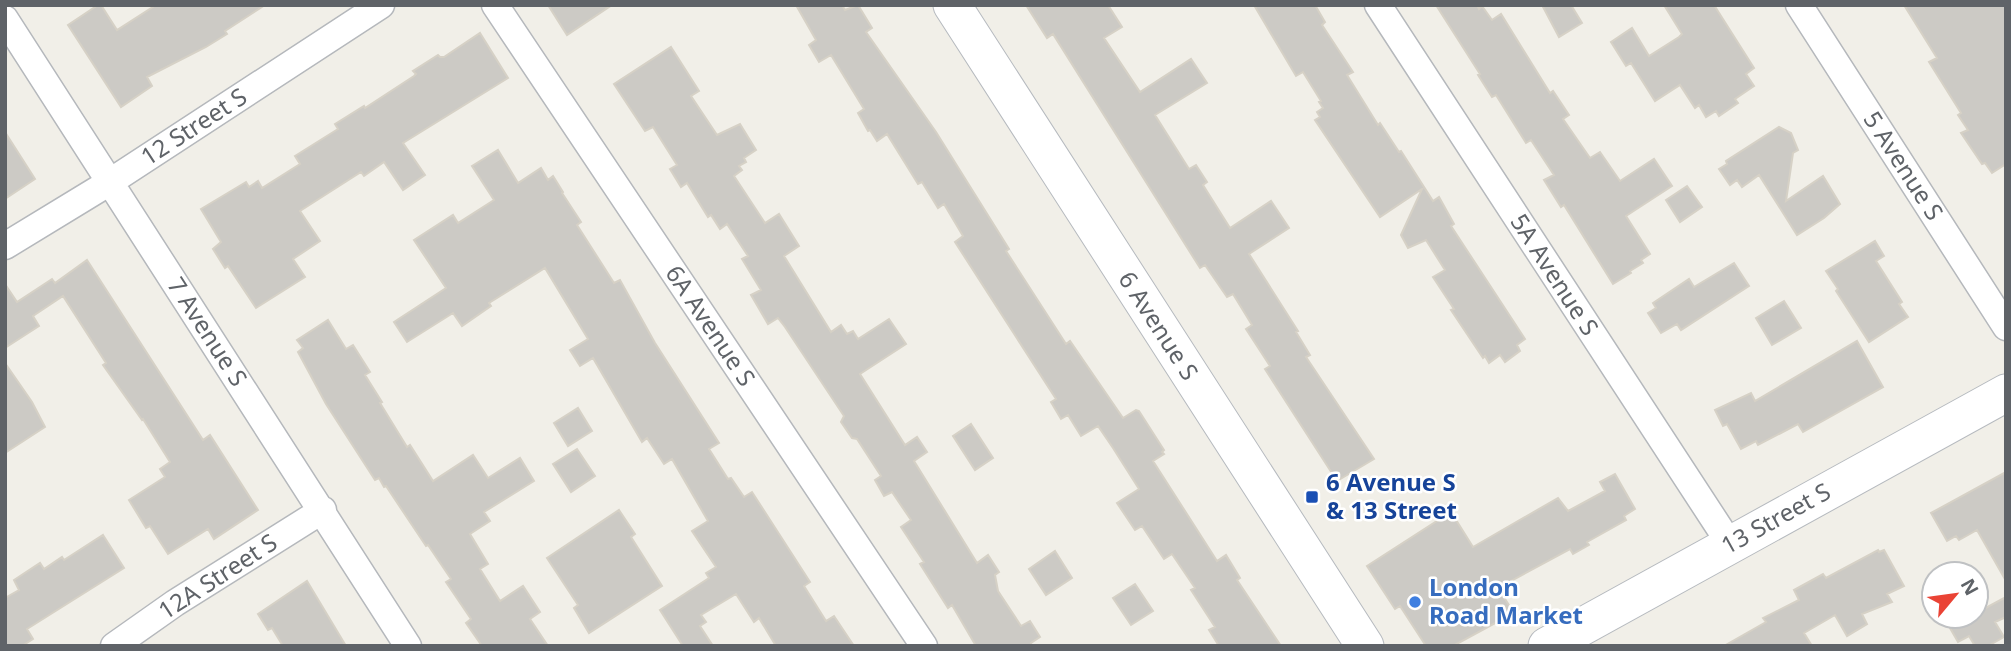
<svg xmlns="http://www.w3.org/2000/svg" width="2011" height="651" font-family="'Noto Sans',sans-serif">
<style>
.building{fill:#cccac5;stroke:#d6d1c6;stroke-width:2}
.lines{fill:none;stroke-linecap:round;stroke-linejoin:round}
.street-casing{stroke:#b5b8bc;stroke-width:29}
.secondary-casing{stroke:#b6babf;stroke-width:39}
.street{stroke:#fff;stroke-width:26}
.secondary{stroke:#fff;stroke-width:37}
.transit-dot{fill:#1a4fb4;stroke:#fff;stroke-width:2.5}
.shop-dot{fill:#3f7fe0;stroke:#fff;stroke-width:2.5}
.labels{text-anchor:middle;stroke-width:5;stroke-linejoin:round;paint-order:stroke}
.street-label{font-size:24px;fill:#5f6368;stroke:#fff}
.transit-label{font-size:24px;font-weight:bold;fill:#164399;stroke:#fff;text-anchor:start}
.shop-label{font-size:24px;font-weight:bold;fill:#366cbe;stroke:#fff;text-anchor:start}
</style>
<rect width="100%" height="100%" fill="#f1efe8"/>
<path class="building" d="M98,5H101L117,30L156,5H265L225,31L227,34L206,47L147,77L152,86L121,107L68,25Z
M548,5H612L567,35Z
M796,5H842L845,10L858,5L872,28L866,32L936,132L1009,249L1006,251L1066,344L1070,341L1123,418L1136,410L1139,411L1164,450L1162,452L1164,454L1153,461L1217,561L1226,555L1240,578L1237,580L1281,646H1219L1209,630L1215,627L1191,590L1195,588L1172,554L1164,559L1142,526L1135,530L1117,503L1139,489L1113,448L1098,426L1081,436L1068,415L1061,419L1051,402L1056,399L955,242L963,236L944,204L938,208L922,182L918,184L887,134L877,141L870,130L868,131L858,113L864,109L831,55L819,62L809,45L816,40Z
M1026,5H1108L1122,27L1104,38L1140,92L1191,59L1207,83L1155,115L1189,169L1196,165L1207,182L1203,185L1230,228L1271,201L1289,228L1249,254L1298,331L1296,332L1310,355L1306,357L1374,459L1337,481L1265,369L1270,366L1246,329L1252,325L1233,294L1227,297L1205,265L1200,268L1053,34L1047,38Z
M1254,5H1315L1325,22L1322,25L1353,72L1347,75L1378,125L1380,123L1399,152L1401,151L1433,201L1439,197L1454,224L1451,226L1525,339L1517,345L1520,351L1505,362L1500,355L1489,363L1485,356L1483,358L1451,310L1454,309L1433,277L1445,270L1426,240L1408,248L1401,235L1422,189L1380,217L1315,120L1320,117L1317,112L1323,108L1319,102L1321,101L1303,72L1296,76Z
M1436,5H1477L1479,9L1482,6L1492,20L1501,14L1550,93L1553,91L1569,115L1563,119L1590,158L1600,152L1620,181L1654,159L1672,186L1626,216L1650,254L1641,260L1643,263L1630,271L1631,273L1613,284L1564,205L1561,207L1544,180L1554,175L1531,140L1526,143L1496,95L1492,97L1478,75L1480,74Z
M1542,5H1571L1582,23L1559,37Z
M1664,5H1714L1754,68L1746,74L1754,86L1735,99L1738,103L1719,116L1716,111L1706,117L1699,105L1695,108L1680,85L1655,101L1631,63L1626,66L1611,42L1632,28L1649,56L1679,37L1682,34Z
M1904,5H2006V164L1992,173L1985,163L1982,164L1961,133L1968,130L1958,115L1961,113L1929,62L1937,58Z
M480,33L508,78L403,143L425,175L403,190L384,162L364,176L361,172L300,211L320,241L293,259L305,277L256,308L228,266L225,268L213,249L221,242L201,209L246,182L249,187L258,181L262,188L300,164L295,156L338,129L335,124L364,106L365,108L414,76L416,74L413,71L438,55L440,57H444Z
M671,47L699,91L691,96L717,135L740,124L756,150L744,158L746,162L739,166L742,170L734,176L765,223L779,214L799,246L784,256L831,332L841,325L847,334L853,331L858,339L889,319L906,344L860,374L905,445L917,437L927,452L914,461L977,563L988,555L999,572L995,575L998,591L1021,626L1030,621L1040,637L1031,643L1032,646H976L952,605L948,608L920,564L924,562L901,527L911,520L892,492L884,496L875,480L881,476L857,439L852,438L841,422L844,416L785,327L778,318L768,324L751,295L761,290L742,259L748,256L727,224L720,229L711,215L708,217L687,183L681,187L670,169L677,165L653,127L645,131L614,84Z
M1779,127L1791,133L1798,150L1793,153L1786,201L1823,176L1840,204L1824,218L1797,235L1759,175L1742,187L1737,180L1730,185L1719,169L1727,164L1726,161Z
M5,132L35,179L5,199Z
M498,150L518,183L541,168L548,180L553,176L563,192L562,193L581,222L577,225L614,283L620,280L655,343L719,443L709,449L728,479L731,478L744,497L752,492L810,582L804,586L826,621L834,616L854,646H776L759,618L754,622L736,594L701,615L706,622L700,626L713,646H683L660,610L709,578L706,573L716,567L692,531L708,521L672,459L664,464L647,438L642,442L593,358L580,366L570,350L588,339L545,268L489,303L491,306L462,326L453,313L407,342L394,322L446,288L414,240L453,215L458,223L494,200L472,166Z
M1687,186L1702,207L1680,222L1666,200Z
M1875,241L1884,256L1876,261L1902,302L1899,304L1908,317L1869,342L1836,291L1838,289L1826,271Z
M87,260L203,440L210,435L258,510L214,539L208,529L168,554L150,526L146,528L129,500L165,477L160,469L170,462L143,419L142,420L103,365L106,363L63,296L33,316L39,326L5,348V284L17,302L52,279L55,283Z
M1734,263L1749,286L1681,330L1677,324L1661,333L1648,313L1656,308L1653,303L1689,279L1694,287Z
M1784,301L1801,328L1772,345L1756,318Z
M328,320L346,349L353,345L370,372L365,375L382,402L380,403L407,447L410,445L433,481L473,455L488,478L520,458L534,481L484,512L490,521L470,534L488,564L480,569L500,601L523,586L540,612L530,619L548,646H482L466,623L471,619L446,582L451,579L428,545L426,546L386,486L384,487L379,478L375,480L326,404L298,352L303,348L297,340Z
M1857,341L1883,387L1803,432L1798,424L1758,445L1756,441L1741,449L1727,424L1723,426L1715,410L1751,393L1755,401Z
M5,363L32,402L45,427L5,453Z
M578,408L592,431L568,446L554,423Z
M971,424L993,458L975,470L953,436Z
M577,449L595,476L571,492L553,464Z
M2006,472V581L1977,530L1959,540L1956,536L1947,541L1931,513Z
M1615,474L1635,509L1624,516L1626,520L1587,542L1589,545L1573,554L1570,549L1498,588L1514,613L1453,646H1426L1400,606L1395,609L1367,566L1451,512L1473,547L1558,498L1568,511L1605,491L1600,482Z
M619,510L635,534L631,537L662,586L589,633L574,608L578,605L547,558Z
M103,535L124,568L27,629L33,639L22,646H5V598L19,590L14,580L40,563L44,569L62,557L64,560Z
M1878,550L1879,552L1884,550L1904,586L1887,594L1892,602L1862,614L1867,624L1847,636L1835,615L1804,633L1812,646H1724L1766,622L1763,618L1799,600L1794,590L1823,574L1826,578Z
M1055,551L1072,578L1046,595L1029,569Z
M307,581L346,646H283L272,628L268,630L258,614Z
M1135,584L1153,611L1131,625L1113,598Z
M2006,597V617L1995,622L2004,637L1988,646H1975L1969,636L1958,642L1950,628L1971,616H1976V613Z"/>
<g class="lines">
<defs>
<path id="street" d="M495,5L924,646
M1378,5L1730,544
M1799,5L2006,327
M5,19L408,646
M5,246L110,182L381,5
M114,646L175,603L323,510"/>
<path id="secondary" d="M952,5L1365,646
M1547,646L2006,393"/>
</defs>
<use href="#street" class="street-casing"/>
<use href="#secondary" class="secondary-casing"/>
<use href="#street" class="street"/>
<use href="#secondary" class="secondary"/>
</g>
<rect class="transit-dot" x="1305" y="490" width="14" height="14" rx="3.5"/>
<circle class="shop-dot" cx="1415" cy="602" r="7"/>
<g class="labels">
<g class="street-label">
<text transform="translate(194 127) rotate(-33)" y="8">12 Street S</text>
<text transform="translate(1903 166) rotate(57)" y="8">5 Avenue S</text>
<text transform="translate(1554 275) rotate(57)" y="8">5A Avenue S</text>
<text transform="translate(710 326) rotate(56)" y="8">6A Avenue S</text>
<text transform="translate(1158 326) rotate(57)" y="8">6 Avenue S</text>
<text transform="translate(207 332) rotate(57)" y="8">7 Avenue S</text>
<text transform="translate(1776 519) rotate(-29)" y="8">13 Street S</text>
<text transform="translate(218 577) rotate(-33)" y="8">12A Street S</text>
</g>
<g class="transit-label">
<text x="1326" y="491">6 Avenue S<tspan x="1326" dy="28">&amp; 13 Street</tspan></text>
</g>
<g class="shop-label">
<text x="1429" y="596">London<tspan x="1429" dy="28">Road Market</tspan></text>
</g>
</g>
<rect width="2011" height="651" fill="none" stroke="#5f6368" stroke-width="14"/>
<g transform="translate(1955 595) rotate(61)"><circle r="33" fill="#ffffff" stroke="#bfc1c3" stroke-width="2"/>
<path d="M0-5L12 26L0 18L-12 26Z" fill="#ea4335"/>
<text y="-10" font-size="19" font-weight="bold" text-anchor="middle" fill="#5f6368">N</text>
</g>
</svg>
